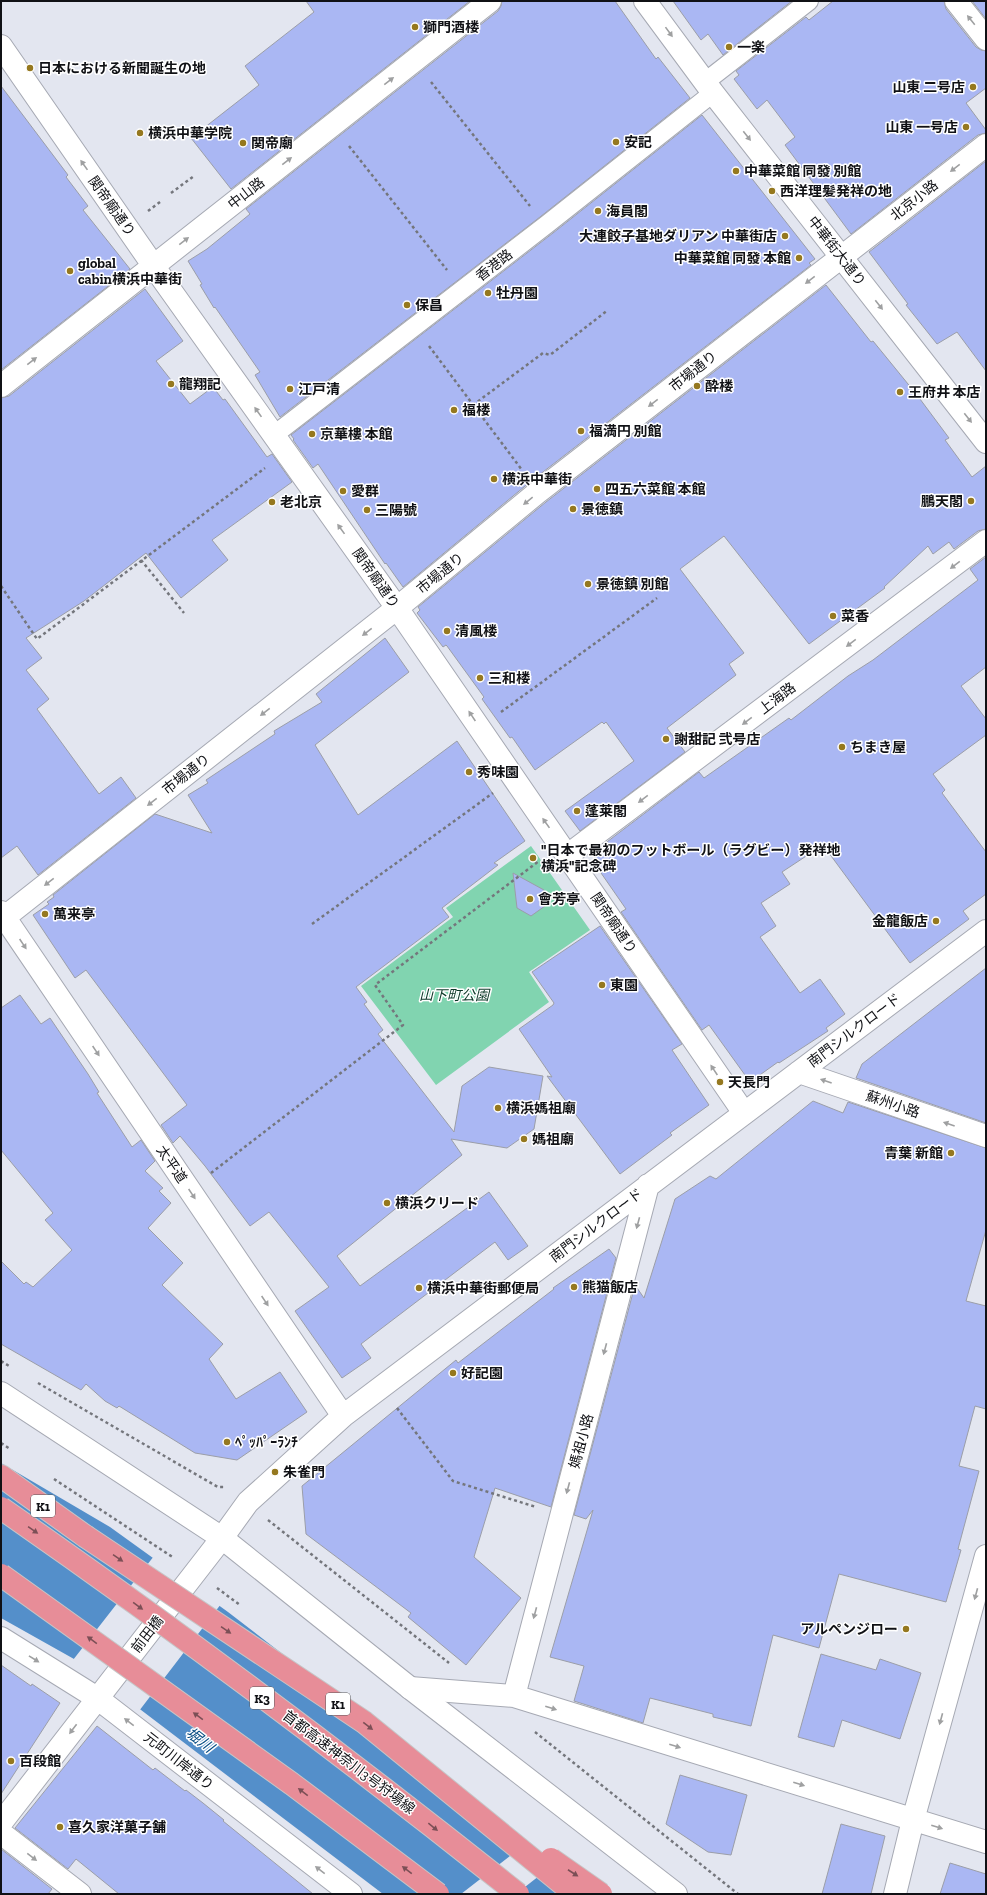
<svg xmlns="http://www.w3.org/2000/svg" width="987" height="1895" font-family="'Zilla Slab','Noto Sans JP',serif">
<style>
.green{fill:#81d4b0}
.water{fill:#548fca}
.pier{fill:#e3e6f0}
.building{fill:#aab7f3;stroke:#9b9ea8}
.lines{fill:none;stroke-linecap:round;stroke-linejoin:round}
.service-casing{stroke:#a6a9b3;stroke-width:20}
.minor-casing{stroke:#a6a9b3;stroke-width:24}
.tertiary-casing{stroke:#a6a9b3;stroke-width:24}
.motorway-casing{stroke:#c6c6c7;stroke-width:24}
.path{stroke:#74767c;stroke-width:2.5;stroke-dasharray:3 3;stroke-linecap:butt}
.service{stroke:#fff;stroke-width:18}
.minor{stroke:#fff;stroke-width:22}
.tertiary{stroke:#fff;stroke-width:22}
.motorway{stroke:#e78d98;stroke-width:22}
.motorway-bridge-casing{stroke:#c6c6c7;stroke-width:24;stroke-linecap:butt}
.motorway-bridge{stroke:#e78d98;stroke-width:22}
.oneway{fill:#9fa0a1}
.oneway2{fill:#7c4f56}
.poi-dot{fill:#95781f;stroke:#fff;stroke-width:1.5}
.labels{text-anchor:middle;stroke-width:3;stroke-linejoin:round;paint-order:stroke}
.shield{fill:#fff;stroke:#58585b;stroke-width:1}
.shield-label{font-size:13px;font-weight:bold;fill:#101115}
.poi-label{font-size:14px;font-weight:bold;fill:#101115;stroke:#fff;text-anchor:start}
.street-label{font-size:14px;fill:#101115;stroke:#fff}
.park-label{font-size:14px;font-style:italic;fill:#0b3726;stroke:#fff}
.water-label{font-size:15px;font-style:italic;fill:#054b82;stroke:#fff}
</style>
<rect width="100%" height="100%" fill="#e3e6f0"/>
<path class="green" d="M531,846L590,930L529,972L549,1002L436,1085L361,986L453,917L446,908Z"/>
<path class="water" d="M1,1463L110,1527L228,1612L521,1838L583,1894H383L74,1659L1,1618Z"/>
<path class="pier" d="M154,1556L221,1604L139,1711L73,1660Z
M528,1842L553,1865L516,1894H461Z"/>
<path class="building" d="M306,1H470L231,189L191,138L259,85L245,66L314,12Z
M502,1H615L656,59L658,57L690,98L540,217L280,417L255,375L260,372L215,307L214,308L200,285L202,284L188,261L207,249L250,214L246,209L498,11L501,6Z
M673,1H792L723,55L708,34L701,40Z
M833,1H944L946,9L976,47L981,50L986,51V88L966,103L986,130V133L978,135L851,234L785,145L795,137L767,100L757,109L734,79L739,75L736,71L806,17L809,20Z
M972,1H986V19Z
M1,86L68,175L66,177L88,206L83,210L130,269L1,370Z
M702,115L815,259L809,263L811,265L530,482L403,587L386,563L385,564L318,464L313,468L293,440L294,439L291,435L553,233Z
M986,161V371L957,332L937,344L906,305L908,304L869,252Z
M826,285L871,342L873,341L917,395L949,438L945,440L972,477L986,466V529L978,531L954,549L949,542L933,554L928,546L884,587L885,588L809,644L724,536L680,569L744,653L729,664L736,675L667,728L685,752L580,831L565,811L634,761L606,722L604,724L602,722L535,770L512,737L510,738L482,699L484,697L447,646L446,645L443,647L417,613L420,610L418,607L546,502Z
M145,289L183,341L156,361L190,404L213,387L223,400L225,399L267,457L272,454L292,482L212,540L228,560L181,598L146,553L84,601L26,638L42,658L26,670L49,699L37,709L99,794L121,777L136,798L38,875L17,846L1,858V398L9,396Z
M986,557V667L961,686L986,719V735L933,774L945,790L942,793L986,852V894L963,911L969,919L910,963L823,845L782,872L790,884L761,903L776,926L760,937L800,993L820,979L845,1014L826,1028L828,1031L779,1063L778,1062L750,1082L709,1025L702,1030L621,912L626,909L592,860L598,855L595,851L699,772L704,778L789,718L791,720L848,676L873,660L978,580L970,569Z
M385,638L409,672L315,745L358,815L457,741L525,841L494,863L498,865L442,908L449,917L356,987L367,1002L364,1004L383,1030L378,1034L454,1132L462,1086L489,1067L543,1076L534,1129L507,1148L451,1139L462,1155L337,1256L360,1286L489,1192L528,1246L508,1260L495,1242L361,1344L371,1358L342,1378L295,1311L329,1287L269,1212L250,1226L205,1166L180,1136L173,1143L161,1125L187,1105L86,970L75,978L33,915L49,904L47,902L54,897L53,895L155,814L212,833L188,795L208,783L206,780L275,734L274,731L322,702L316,694Z
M513,873L544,890L545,906L531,916L517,908Z
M600,926L682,1044L672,1050L709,1105L670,1133L672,1135L620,1174L547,1076L552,1077L519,1029L553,1005L554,1003L532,972Z
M986,968V1123L856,1078L862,1064Z
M20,995L41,1024L50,1018L88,1074L99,1092L97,1093L132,1147L141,1140L155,1161L145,1171L163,1188L159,1191L171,1203L148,1228L183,1263L162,1285L223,1344L209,1359L236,1399L280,1372L307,1412L237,1460L195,1453L119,1406L117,1408L105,1401L86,1384L81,1390L1,1344V1261L24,1284L26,1282L33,1287L72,1250L45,1220L53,1213L1,1150V1008Z
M813,1101L843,1113L848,1102L986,1148V1230L966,1301L986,1306V1409L975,1406L959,1466L979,1471L958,1549L961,1550L946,1602L839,1574L819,1648L773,1635L751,1726L713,1717V1714L650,1698L643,1723L574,1701L584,1666L550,1657L593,1510L586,1519L574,1515L635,1285L644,1298L675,1199L710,1176L716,1179Z
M609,1249L616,1258L551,1507L495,1488L474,1557L521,1598L466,1665L408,1617L411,1613L306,1534L302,1486L456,1360L458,1363L554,1289L553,1288Z
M821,1654L876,1670L880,1659L921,1673L900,1739L842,1720L834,1747L798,1737Z
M1,1665L31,1686L32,1684L60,1703L1,1794Z
M97,1726L153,1770L155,1768L185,1791L186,1790L203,1803L224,1820L223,1821L313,1894H119L76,1859L68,1869L15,1828Z
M680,1775L747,1795L731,1855L708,1852L666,1824Z
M841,1824L885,1836L871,1894H822Z
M1,1849L52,1889L48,1894H1Z
M950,1863L986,1874V1894H940Z"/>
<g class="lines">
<defs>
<path id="service" d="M705,82L809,1
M274,435L546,225L713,93"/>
<path id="minor" d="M645,1L713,93L986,442
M956,1L986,39
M1,46L164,281L397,608L744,1113
M1,386L490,1
M568,855L986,541
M1,912L343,1416
M1,920L397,608L538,492L986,145
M799,1072L986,1136
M1,1638L97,1698L351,1894
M410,1688L514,1696L986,1842
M514,1696L648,1185
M1,1823L222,1538L248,1502L343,1416L986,931
M1,1833L80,1894
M895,1894L913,1820L986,1556"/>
<path id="tertiary" d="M1,1393L222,1538L410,1688L676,1894"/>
<path id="motorway" d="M1,1476L85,1536"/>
</defs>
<use href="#service" class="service-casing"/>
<use href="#minor" class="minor-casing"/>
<use href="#tertiary" class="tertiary-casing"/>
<use href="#motorway" class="motorway-casing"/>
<path class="path" d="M431,82L530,206
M349,146L447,270
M171,193L194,176
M148,211L160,202
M429,346L522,470
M473,405L543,353L550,355L608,310
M141,560L184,613
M1,586L37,639L265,468
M501,712L657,598
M312,924L493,793
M211,1173L403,1025L375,985L539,861
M1,1361L9,1366
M38,1383L218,1487H224
M397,1408L453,1481L536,1507
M1,1443L10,1449
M54,1479L174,1558
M268,1520L449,1663
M217,1588L240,1605
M535,1732L738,1894"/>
<use href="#service" class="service"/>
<use href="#minor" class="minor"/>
<use href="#tertiary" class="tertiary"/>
<use href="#motorway" class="motorway"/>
<defs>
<path id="motorway-bridge" d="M1,1508C178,1631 350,1760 518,1894
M85,1536L364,1722L575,1894
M1,1575L292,1784L438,1894
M551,1859L601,1894"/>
</defs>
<use href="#motorway-bridge" class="motorway-bridge-casing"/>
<use href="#motorway-bridge" class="motorway-bridge"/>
</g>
<defs><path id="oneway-solid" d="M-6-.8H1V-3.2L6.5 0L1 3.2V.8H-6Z"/></defs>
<g class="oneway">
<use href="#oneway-solid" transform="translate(971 20) rotate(-129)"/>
<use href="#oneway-solid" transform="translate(669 32) rotate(54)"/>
<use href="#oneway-solid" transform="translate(389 81) rotate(-38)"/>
<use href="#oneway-solid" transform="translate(747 136) rotate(52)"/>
<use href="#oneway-solid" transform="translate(287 161) rotate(-38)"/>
<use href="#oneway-solid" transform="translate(84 165) rotate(-125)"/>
<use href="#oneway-solid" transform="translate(955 168) rotate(142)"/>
<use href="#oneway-solid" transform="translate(184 241) rotate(-38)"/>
<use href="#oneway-solid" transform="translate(810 280) rotate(142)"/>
<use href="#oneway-solid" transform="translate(879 305) rotate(52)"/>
<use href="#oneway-solid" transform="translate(32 361) rotate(-38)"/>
<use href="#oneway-solid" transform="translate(653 403) rotate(142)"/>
<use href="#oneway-solid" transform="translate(258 412) rotate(-125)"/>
<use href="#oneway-solid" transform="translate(968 418) rotate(52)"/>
<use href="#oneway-solid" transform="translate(528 501) rotate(141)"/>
<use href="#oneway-solid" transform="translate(341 529) rotate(-126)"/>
<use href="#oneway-solid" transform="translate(955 565) rotate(143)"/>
<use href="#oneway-solid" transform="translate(367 632) rotate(142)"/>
<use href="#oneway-solid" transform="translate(851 643) rotate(143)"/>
<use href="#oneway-solid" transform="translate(265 712) rotate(142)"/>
<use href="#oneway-solid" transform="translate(472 716) rotate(-124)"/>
<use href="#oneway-solid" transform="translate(747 721) rotate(143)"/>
<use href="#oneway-solid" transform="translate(643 799) rotate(143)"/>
<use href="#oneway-solid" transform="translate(152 802) rotate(142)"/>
<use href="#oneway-solid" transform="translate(546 823) rotate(-125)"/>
<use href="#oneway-solid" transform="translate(49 882) rotate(142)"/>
<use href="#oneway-solid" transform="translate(23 944) rotate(56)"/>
<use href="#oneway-solid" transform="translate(96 1051) rotate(56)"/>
<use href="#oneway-solid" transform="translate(714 1070) rotate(-124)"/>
<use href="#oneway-solid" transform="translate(826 1081) rotate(-161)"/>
<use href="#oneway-solid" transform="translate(949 1124) rotate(-161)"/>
<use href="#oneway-solid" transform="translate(192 1194) rotate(56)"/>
<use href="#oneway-solid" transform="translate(638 1223) rotate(105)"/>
<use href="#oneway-solid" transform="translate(265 1301) rotate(56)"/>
<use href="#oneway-solid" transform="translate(605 1349) rotate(105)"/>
<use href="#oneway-solid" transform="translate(568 1488) rotate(105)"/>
<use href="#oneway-solid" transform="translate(976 1594) rotate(105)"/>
<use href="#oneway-solid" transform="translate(535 1613) rotate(105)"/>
<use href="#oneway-solid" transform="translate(34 1659) rotate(32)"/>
<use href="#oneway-solid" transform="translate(551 1708) rotate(17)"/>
<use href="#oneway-solid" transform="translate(941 1719) rotate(105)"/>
<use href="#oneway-solid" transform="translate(129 1722) rotate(-142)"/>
<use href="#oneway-solid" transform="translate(73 1729) rotate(127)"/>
<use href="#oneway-solid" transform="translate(675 1746) rotate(17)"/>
<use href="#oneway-solid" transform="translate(799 1784) rotate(17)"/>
<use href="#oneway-solid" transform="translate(937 1827) rotate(17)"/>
<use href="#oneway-solid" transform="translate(32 1857) rotate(38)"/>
<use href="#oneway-solid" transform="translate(320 1870) rotate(-142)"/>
</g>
<g class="oneway2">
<use href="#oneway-solid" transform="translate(33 1530) rotate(35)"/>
<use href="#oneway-solid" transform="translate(118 1558) rotate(34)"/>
<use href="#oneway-solid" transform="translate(138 1606) rotate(36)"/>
<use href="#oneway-solid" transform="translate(226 1630) rotate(34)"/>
<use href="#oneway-solid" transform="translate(92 1640) rotate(-144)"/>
<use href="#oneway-solid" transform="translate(198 1716) rotate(-144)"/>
<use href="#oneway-solid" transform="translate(368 1726) rotate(38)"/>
<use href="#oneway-solid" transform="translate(303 1792) rotate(-143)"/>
<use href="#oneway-solid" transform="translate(433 1827) rotate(39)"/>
<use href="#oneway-solid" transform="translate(407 1870) rotate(-143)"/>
<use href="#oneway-solid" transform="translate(573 1873) rotate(33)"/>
</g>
<g class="poi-dot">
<circle cx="415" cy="27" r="4"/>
<circle cx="729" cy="47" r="4"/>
<circle cx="30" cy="68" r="4"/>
<circle cx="973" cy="87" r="4"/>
<circle cx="966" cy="127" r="4"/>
<circle cx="140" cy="133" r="4"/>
<circle cx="616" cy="142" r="4"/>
<circle cx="243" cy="143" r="4"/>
<circle cx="736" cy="171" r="4"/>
<circle cx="772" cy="191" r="4"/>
<circle cx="598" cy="211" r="4"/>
<circle cx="785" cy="236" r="4"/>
<circle cx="799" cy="258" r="4"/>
<circle cx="70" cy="271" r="4"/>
<circle cx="488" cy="293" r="4"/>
<circle cx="407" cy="305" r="4"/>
<circle cx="171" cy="384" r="4"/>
<circle cx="697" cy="386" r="4"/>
<circle cx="290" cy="389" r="4"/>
<circle cx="900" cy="392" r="4"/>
<circle cx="454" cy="410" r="4"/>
<circle cx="581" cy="431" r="4"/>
<circle cx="312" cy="434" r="4"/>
<circle cx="494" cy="479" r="4"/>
<circle cx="597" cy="489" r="4"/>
<circle cx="343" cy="491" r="4"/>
<circle cx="971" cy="501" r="4"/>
<circle cx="272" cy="502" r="4"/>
<circle cx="573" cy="509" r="4"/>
<circle cx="367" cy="510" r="4"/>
<circle cx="588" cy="584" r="4"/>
<circle cx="833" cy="616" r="4"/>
<circle cx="447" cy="631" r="4"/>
<circle cx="480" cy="678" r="4"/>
<circle cx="666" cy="739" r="4"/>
<circle cx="842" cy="747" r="4"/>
<circle cx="469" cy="772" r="4"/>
<circle cx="577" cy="811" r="4"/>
<circle cx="533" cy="858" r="4"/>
<circle cx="530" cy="899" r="4"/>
<circle cx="45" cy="914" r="4"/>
<circle cx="936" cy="921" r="4"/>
<circle cx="602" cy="985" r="4"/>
<circle cx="720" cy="1082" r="4"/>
<circle cx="498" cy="1108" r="4"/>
<circle cx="524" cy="1139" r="4"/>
<circle cx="951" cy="1153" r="4"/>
<circle cx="387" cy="1203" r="4"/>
<circle cx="574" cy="1287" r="4"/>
<circle cx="419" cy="1288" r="4"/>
<circle cx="453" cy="1373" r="4"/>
<circle cx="227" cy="1442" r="4"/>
<circle cx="275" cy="1472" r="4"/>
<circle cx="906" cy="1629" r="4"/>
<circle cx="11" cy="1761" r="4"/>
<circle cx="60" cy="1827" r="4"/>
</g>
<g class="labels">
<g class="shield">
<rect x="31" y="1495" width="24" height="22" rx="3"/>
<rect x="250" y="1687" width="24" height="22" rx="3"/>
<rect x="326" y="1693" width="24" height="22" rx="3"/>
</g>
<g class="shield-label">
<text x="43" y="1511">K1</text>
<text x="262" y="1703">K3</text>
<text x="338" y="1709">K1</text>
</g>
<g class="poi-label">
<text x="423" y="32">獅門酒楼</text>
<text x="737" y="52">一楽</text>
<text x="38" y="73">日本における新聞誕生の地</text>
<text x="965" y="92" text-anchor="end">山東 二号店</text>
<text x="958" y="132" text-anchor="end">山東 一号店</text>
<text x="148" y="138">横浜中華学院</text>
<text x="624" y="147">安記</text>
<text x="251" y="148">関帝廟</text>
<text x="744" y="176">中華菜館 同發 別館</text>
<text x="780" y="196">西洋理髪発祥の地</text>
<text x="606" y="216">海員閣</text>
<text x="777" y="241" text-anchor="end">大連餃子基地ダリアン 中華街店</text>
<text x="791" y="263" text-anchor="end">中華菜館 同發 本館</text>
<text x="78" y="268">global<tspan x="78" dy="16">cabin横浜中華街</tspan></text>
<text x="496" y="298">牡丹園</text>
<text x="415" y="310">保昌</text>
<text x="179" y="389">龍翔記</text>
<text x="705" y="391">酔楼</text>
<text x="298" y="394">江戸清</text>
<text x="908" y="397">王府井 本店</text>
<text x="462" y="415">福楼</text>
<text x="589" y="436">福満円 別館</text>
<text x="320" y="439">京華樓 本館</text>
<text x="502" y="484">横浜中華街</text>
<text x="605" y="494">四五六菜館 本館</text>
<text x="351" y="496">愛群</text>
<text x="963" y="506" text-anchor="end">鵬天閣</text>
<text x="280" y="507">老北京</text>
<text x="581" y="514">景徳鎮</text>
<text x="375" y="515">三陽號</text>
<text x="596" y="589">景徳鎮 別館</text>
<text x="841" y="621">菜香</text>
<text x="455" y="636">清風楼</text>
<text x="488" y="683">三和楼</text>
<text x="674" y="744">謝甜記 弐号店</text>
<text x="850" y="752">ちまき屋</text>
<text x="477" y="777">秀味園</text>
<text x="585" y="816">蓬莱閣</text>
<text x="541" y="855">"日本で最初のフットボール（ラグビー）発祥地<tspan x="541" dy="16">横浜"記念碑</tspan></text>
<text x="538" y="904">會芳亭</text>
<text x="53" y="919">萬来亭</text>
<text x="928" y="926" text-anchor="end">金龍飯店</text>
<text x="610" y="990">東園</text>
<text x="728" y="1087">天長門</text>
<text x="506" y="1113">横浜媽祖廟</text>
<text x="532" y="1144">媽祖廟</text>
<text x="943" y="1158" text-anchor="end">青葉 新館</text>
<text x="395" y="1208">横浜クリード</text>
<text x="582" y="1292">熊猫飯店</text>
<text x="427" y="1293">横浜中華街郵便局</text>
<text x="461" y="1378">好記園</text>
<text x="235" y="1447">ﾍﾟｯﾊﾟｰﾗﾝﾁ</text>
<text x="283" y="1477">朱雀門</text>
<text x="898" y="1634" text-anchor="end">アルペンジロー</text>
<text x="19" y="1766">百段館</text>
<text x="68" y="1832">喜久家洋菓子舗</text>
</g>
<g class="street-label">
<text transform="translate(246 193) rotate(-38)" y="5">中山路</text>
<text transform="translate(914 200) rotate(-38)" y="5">北京小路</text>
<text transform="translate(112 206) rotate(55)" y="5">関帝廟通り</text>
<text transform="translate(837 251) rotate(52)" y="5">中華街大通り</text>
<text transform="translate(494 265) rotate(-38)" y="5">香港路</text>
<text transform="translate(693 371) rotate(-38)" y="5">市場通り</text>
<text transform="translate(440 573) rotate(-39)" y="5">市場通り</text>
<text transform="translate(376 578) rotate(55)" y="5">関帝廟通り</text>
<text transform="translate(777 698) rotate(-37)" y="5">上海路</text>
<text transform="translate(186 774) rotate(-38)" y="5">市場通り</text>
<text transform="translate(614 923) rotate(56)" y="5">関帝廟通り</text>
<text transform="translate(854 1030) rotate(-37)" y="5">南門シルクロード</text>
<text transform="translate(893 1104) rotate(19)" y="5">蘇州小路</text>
<text transform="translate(172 1164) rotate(56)" y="5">太平道</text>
<text transform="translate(596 1225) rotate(-37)" y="5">南門シルクロード</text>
<text transform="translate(581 1441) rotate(-75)" y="5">媽祖小路</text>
<text transform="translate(147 1634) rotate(-52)" y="5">前田橋</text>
<text transform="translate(179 1761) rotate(38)" y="5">元町川岸通り</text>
<text transform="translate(349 1762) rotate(37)" y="5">首都高速神奈川3号狩場線</text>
</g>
<g class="park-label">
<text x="454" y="1000">山下町公園</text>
</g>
<g class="water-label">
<text transform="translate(200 1740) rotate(38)" y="5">堀川</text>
</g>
</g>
<rect width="987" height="1895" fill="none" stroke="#101115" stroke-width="4"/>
</svg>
